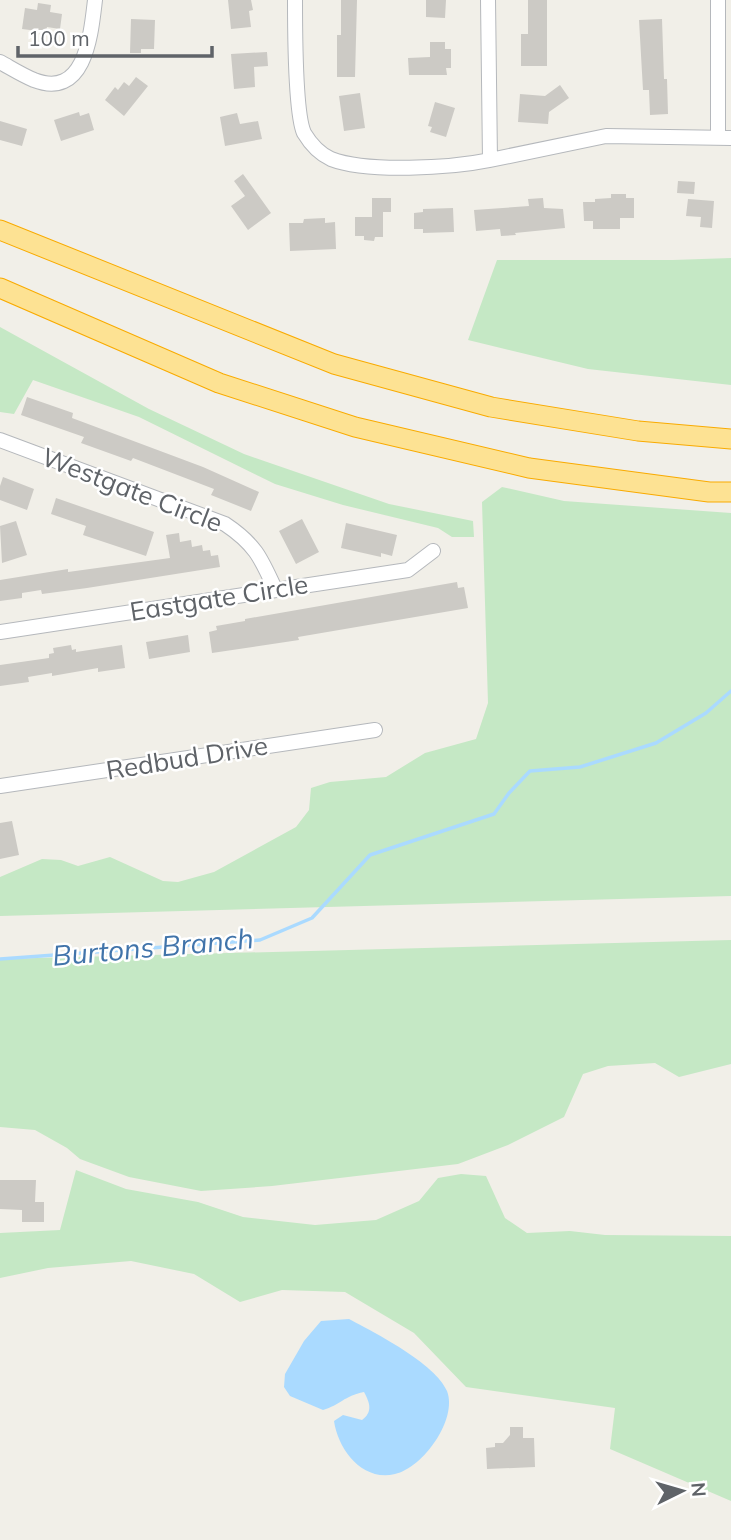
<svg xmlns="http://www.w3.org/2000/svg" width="731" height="1540" font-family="Mulish,sans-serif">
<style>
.green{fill:#c5e8c5}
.water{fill:#aadaff}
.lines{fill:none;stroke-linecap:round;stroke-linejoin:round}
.stream{stroke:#aadaff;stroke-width:3.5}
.building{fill:#cccac5}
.minor-casing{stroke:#b5b8bc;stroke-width:16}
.highway-casing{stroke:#f9ab00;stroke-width:21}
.minor{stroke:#fff;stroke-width:14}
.highway{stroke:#fde293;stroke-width:19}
.labels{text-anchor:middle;stroke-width:5;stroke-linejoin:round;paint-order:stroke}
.street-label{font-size:26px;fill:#5f6368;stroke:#fff}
.water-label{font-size:28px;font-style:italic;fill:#4174aa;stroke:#fff}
</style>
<rect width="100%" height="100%" fill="#f1efe8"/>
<path class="green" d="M731,258V385L588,369L468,340L497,260H673Z
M0,327L149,409L244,454L389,504L473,521L474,537H452L438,528L343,505L275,484L139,417L33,380L14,414L0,412Z
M502,487L564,501L731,513V896L0,916V877L42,859L61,860L78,866L110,857L163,881L178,882L214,872L296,827L309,810L311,788L330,782L386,777L425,753L476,739L488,703L482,502Z
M731,940V1064L679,1077L655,1063L608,1066L583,1074L564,1117L508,1145L458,1164L272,1186L201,1191L129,1177L80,1159L67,1148L35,1130L0,1127V959Z
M76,1170L126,1189L198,1202L243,1217L315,1225L376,1220L419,1201L438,1178L461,1174L486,1176L505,1218L527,1233L570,1231L605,1235L731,1236V1501L610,1449L615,1408L466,1387L414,1333L345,1292L282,1290L240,1302L194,1274L131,1261L48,1268L0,1278V1233L60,1230Z"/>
<path class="water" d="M349,1319C374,1332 436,1364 447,1391C458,1419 423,1468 395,1474C362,1482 338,1449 334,1421L343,1415L362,1420C373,1412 370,1403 364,1392C344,1396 340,1405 323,1410L290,1396L284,1387L285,1374L304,1341L321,1321Z"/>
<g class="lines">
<path class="stream" d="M0,959L260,940L312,918L370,855L494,814L509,793L530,771L580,767L656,743L706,713L731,691"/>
</g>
<path class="building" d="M228,0H251L253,10L249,11L251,27L231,29Z
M341,0H357L355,77H337V35H341Z
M426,0H446L445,18L426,17Z
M528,0H547V66H521V34H528Z
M38,3L51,5L50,12L62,14L60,29L47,27L46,32L22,29L25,8L37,10Z
M131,19L155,20L154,49H141V53H130Z
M662,19L664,79H667L668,114L650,115L649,90H643L639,20Z
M430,42H445V49H451V68H446L447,75H409L408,58L430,57Z
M267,52L268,66L254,67L255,87L234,89L231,54Z
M136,77L148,86L124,116L105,100L115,87L118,90L124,82L129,86Z
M560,85L569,98L549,112L548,124L518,122L520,94L545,96Z
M360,93L365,128L344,131L339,96Z
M435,102L455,108L446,137L430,132L432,127L428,126Z
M79,112L80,116L89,113L94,130L61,141L54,120Z
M237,113L240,124L258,121L262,139L225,146L220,117Z
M0,121L27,129L22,146L0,140Z
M243,174L271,213L248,230L231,206L245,196L234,181Z
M678,181L695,182L694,194L677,193Z
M611,194H626V198H634V218H620V229H593V221H584L583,202H595V199L611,198Z
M372,198H391V212H383V237H375L374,241L364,240V236H355V217H372Z
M543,198L544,208L563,209L565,228L515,233L516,235L501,236L500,229L476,231L474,210L529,206L528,199Z
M688,199L714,201L712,228L700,227L701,217L686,216Z
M453,208L454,232L423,233V229H414V213L423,212V209Z
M325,218V223L335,222L336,249L290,251L289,223H303L304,219Z
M27,397L73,413L72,418L203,467L259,492L251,511L211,495L214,489L133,458L131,461L81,443L84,437L21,415Z
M3,477L34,489L27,510L0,500V486Z
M56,498L154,532L146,556L83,535L86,526L51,514Z
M302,519L319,552L296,564L279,531Z
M16,521L27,555L2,563L0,526Z
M346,523L397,535L392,556L381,553V557L341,548Z
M179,533L180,542L191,540L192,547L202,545L203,551L210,550L211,556L218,555L220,567L87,588L42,594L41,590L22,593V598L0,601V580L68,569V572L170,558L166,535Z
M457,582L458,588L464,587L468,608L298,637L299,640L212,653L209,632L217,630L216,626L245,621V619Z
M188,635L190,652L149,659L146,642Z
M71,645L72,650L76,649V652L122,645L125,668L98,672V668L52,676V673L28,677L29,682L0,686V665L49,658V654L54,653L53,648Z
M12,821L19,855L0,859V823Z
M0,1180H36L35,1202H44V1222H22V1210L0,1209Z
M510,1427H523V1438H534L535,1467L487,1469L486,1448L495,1447V1443H503L510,1435Z"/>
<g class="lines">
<defs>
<path id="minor" d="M295,0C295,26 295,113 304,133C310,143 320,154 331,159C367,173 451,168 490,160L488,0
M0,62C11,68 22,75 34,80C86,100 91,33 95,0
M718,138V0
M490,160L606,136L731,138
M0,440L225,524C255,544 261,558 275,589
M0,632L408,570L433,551
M0,786L375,730"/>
<path id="highway" d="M0,230L334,364L491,407L638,431L731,439
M0,288L219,383L355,427L529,468L709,492H731"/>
</defs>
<use href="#minor" class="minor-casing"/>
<use href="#highway" class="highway-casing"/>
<use href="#minor" class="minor"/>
<use href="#highway" class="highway"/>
</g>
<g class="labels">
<g class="street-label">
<text transform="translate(132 490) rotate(21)" y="9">Westgate Circle</text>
<text transform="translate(219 598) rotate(-9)" y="9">Eastgate Circle</text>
<text transform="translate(187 758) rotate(-9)" y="9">Redbud Drive</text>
</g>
<g class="water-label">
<text transform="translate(153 947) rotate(-5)" y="10">Burtons Branch</text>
</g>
</g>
<g transform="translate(682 1491) rotate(85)" stroke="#ffffff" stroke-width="5" paint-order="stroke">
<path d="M0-5L12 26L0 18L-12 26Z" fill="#5f6368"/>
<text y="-10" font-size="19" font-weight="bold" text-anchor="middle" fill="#5f6368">N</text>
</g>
<path d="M18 46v10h194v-10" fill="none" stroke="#5f6368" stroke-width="3.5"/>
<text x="28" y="46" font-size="21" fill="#5f6368" stroke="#ffffff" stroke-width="5" paint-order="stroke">100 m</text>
</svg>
